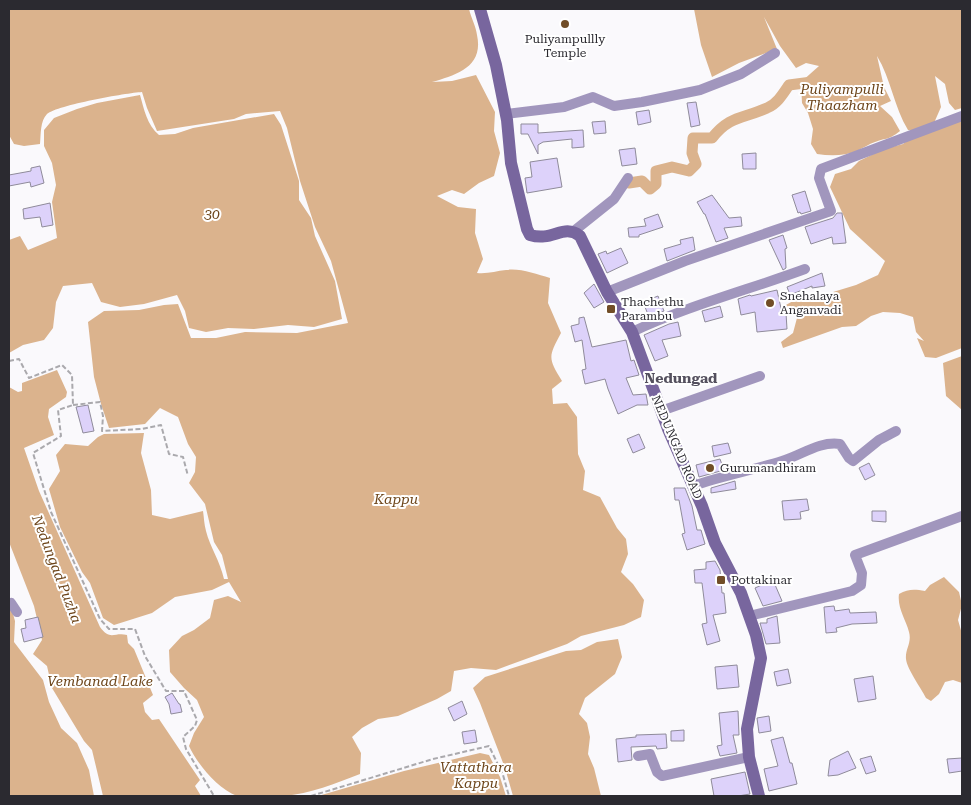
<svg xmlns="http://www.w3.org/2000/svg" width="971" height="805" font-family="'Roboto Serif',serif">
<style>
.water{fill:#dbb38d}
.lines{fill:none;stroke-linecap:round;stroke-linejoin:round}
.canal{stroke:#dbb38d;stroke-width:11}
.building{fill:#ddd2fa;stroke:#8f8b9a}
.path{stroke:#aaa9ad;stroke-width:2;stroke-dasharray:5 2.5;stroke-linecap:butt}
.minor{stroke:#a196bd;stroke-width:10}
.secondary{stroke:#78669e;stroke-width:12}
.poi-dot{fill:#714d27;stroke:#fff;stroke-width:2}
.labels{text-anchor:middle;stroke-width:4;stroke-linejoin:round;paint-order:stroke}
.poi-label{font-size:12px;fill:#2b2a30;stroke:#fff;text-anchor:start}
.street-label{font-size:12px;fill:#2b2a30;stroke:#fff}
.water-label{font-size:14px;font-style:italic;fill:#6d451a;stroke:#fff}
.neighbourhood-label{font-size:14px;font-weight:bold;fill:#54505e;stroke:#fff}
</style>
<rect width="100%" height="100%" fill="#faf9fc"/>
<path class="water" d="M9,9H469C471,18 476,26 477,35C484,67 456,75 432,82L452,81L476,75L495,112L494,131L500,153L494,176L479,183L464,194L452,190L437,196L458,207L476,209L475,233L483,259L477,273C488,274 496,271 506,270C520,268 536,274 550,278L548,303L561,333C548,357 548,358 562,381L552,389L553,404L567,403L577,417L578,454L585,471L583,490L600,497L617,528L626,539L628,554L621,572L633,584L644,600L641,617L624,625L581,636L567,644L496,670L471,668L454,671L451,691L437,699L398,716L378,719L362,728L352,737L361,753L360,774C336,783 310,794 284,796C269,798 252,796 237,796C217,788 198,765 189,746L194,733L204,717L197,700L184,688L170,672L169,650L182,636L194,630L210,618L214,600L228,596L241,602L229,582L212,590L175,597L152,613L114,625L103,618L90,583L82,572L60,527L49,489L60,471L56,455L65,444L88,446L98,437L104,434L144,433L141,453L151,490L152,515L170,519L203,511C204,517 204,524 206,531C210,547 220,561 224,579H228L222,555L214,542L205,504L189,483L195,472L196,457L188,444L178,417L160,408L145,424L109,428L101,404L94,377L88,322L104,311L139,310L164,305L178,304L191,338H216L245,332L297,333L348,323L331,261L315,227L300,181L287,128L280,111L246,114L234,119L157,131L147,108L142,92C126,93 58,105 47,114C40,121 41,134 40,144L24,146L14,144L9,135Z
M694,9H962V108L955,110L949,103L945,84L935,76L941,107L934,123L918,131L908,130C894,107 891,79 877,56L884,87L891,101L880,106L892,117L900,131C887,141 888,137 875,142C869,144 863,148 857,151C844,156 831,156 817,154L811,144L813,129L808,113L802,103L801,82L819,66L806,63L796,68L780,46L764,17L777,49L739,63L712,77L701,45Z
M140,95C144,109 147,125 159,135L175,134L193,128L274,114L281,125L299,181V200L311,218L315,236L335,281L342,319L314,327L288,325L254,329L228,328L206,332L189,328L185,311L177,295L144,304L120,307L101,302L92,283L63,286L56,302L53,328L44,340L23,345L9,353V240L20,236L28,250L57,238L52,202L56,185L52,163L44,146V130L54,118L77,109L97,103Z
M962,117V348L936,358L925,357L917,338L924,341L916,332L913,317L900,313L883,312L871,316L856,326L842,327L783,348L781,342L793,333L797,318L792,307L784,306L793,301L820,296L856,285L878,275L885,261L850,229L830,187L835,174L851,169L859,161L884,149L903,144L913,136Z
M962,356V410L946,396L943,363Z
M57,370L67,392L66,397L49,409L48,417L54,435L24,448L39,491L100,627C110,641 114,632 127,635L128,643L134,649L153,695L143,703L145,712L152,720L159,719L200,780L195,786L201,796H103L92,750L84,741L52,688L47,666L33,654L42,640L34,606L9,542V387L18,392L22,391V383Z
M944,577L959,592L962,605L958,620L962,634V683L953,680L945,682L939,694L931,701L926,698C921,688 907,669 906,659C905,649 912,643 909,632C906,620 897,608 899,594C908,589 914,589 925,591L930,585Z
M11,607L15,621L14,642L43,680L49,702L61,728L77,743L89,770L94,796H9V608Z
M618,639L622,657L615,674L585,698L579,714L587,723L590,737L588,754L594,768L601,796H513L505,768L480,703L473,688L485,677L566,651L581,650L597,642Z
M480,753L489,755L500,777L506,796H318L404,771Z"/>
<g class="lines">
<path class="canal" d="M629,183L642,181L650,189L656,184V171L672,167L689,171L696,164L692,153L693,138H712C730,115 743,119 767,108C777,104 783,94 789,85L812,82"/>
</g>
<path class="building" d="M696,102L700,125L691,127L687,103Z
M649,110L651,122L638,125L636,112Z
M605,121L606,133L594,134L592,122Z
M521,124H538V133L583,130L584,147L572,148V139L543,142L538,145V154L528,134H521Z
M635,148L637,164L622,166L619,150Z
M756,153V169H743L742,154Z
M557,158L562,187L527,193L525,178L532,177L530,162Z
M40,166L44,183L31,187L30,182L9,186V175L31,171V168Z
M805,191L811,211L801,214L800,212L798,213L792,195Z
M712,195L729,218L741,217L742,226L724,228L728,238L716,242L705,214H704L697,202Z
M50,203L53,225L42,227L40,217L24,219L23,209Z
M837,213H842L846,243L833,244L832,237L811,244L805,227L833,218Z
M658,214L663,227L639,235V237H629L628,228L646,226L644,219Z
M783,235L787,248L785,249L786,268L783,270L769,240Z
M693,237L695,250L667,261L664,249L681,244L680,240Z
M621,248L628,263L607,273L598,254L606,251L607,254Z
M822,273L825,286L812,288V286L790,295L787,287Z
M594,284L604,302L594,308L584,293Z
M777,290L782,313H786L787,329L757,332L755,312L741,315L738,299L750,295L751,296Z
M658,296L664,311L649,317L643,302Z
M720,306L723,317L705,322L702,311Z
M584,317L592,347L626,340L631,361L634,360L639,375L626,378L633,395L646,394L648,405H637L618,414L608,389L605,379L585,384L582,370L586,369L582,340L575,342L571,326L579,324V318Z
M678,322L681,336L662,340L668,356L655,361L644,335L669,324Z
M88,405L94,431L83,433L76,407Z
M639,434L645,448L633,453L627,439Z
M728,443L731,453L714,457L712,446Z
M720,459L724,470L699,477L696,465Z
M869,463L875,475L865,480L859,468Z
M735,481L736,489L711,493V488Z
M674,488H685L692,506L697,530H701L705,544L687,550L682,534L685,533L679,500H675Z
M807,499L809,510L800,512L801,519L784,520L782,501Z
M872,511H886V522L872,521Z
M715,561L720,570L722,593H724L726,613L713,615L720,641L707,645L702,624L707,623L702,583H695L694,570L706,569V562Z
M773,580L782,601L763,606L755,588Z
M834,606L835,611L849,609L850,613L876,612L877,623L852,624L836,628L837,632L826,633L824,607Z
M777,616L780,643L766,644L760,623H767V619Z
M38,617L43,637L24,642L21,629L26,628L25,620Z
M737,665L739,687L717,689L715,667Z
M788,669L791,683L777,686L774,672Z
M873,676L876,699L858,702L854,679Z
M172,693L179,704H180L182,712L171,714L169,704L165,697Z
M462,701L467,714L454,721L448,708Z
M738,711L739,735H733L737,753L720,756L717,746L722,745L719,713Z
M769,716L771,731L759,733L757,718Z
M475,730L477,742L464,744L462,732Z
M684,730V741H671V731Z
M666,734L667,748L657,749L656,746L631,747L632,760L618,762L616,739L636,737V735Z
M783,737L790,763H792L797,784L769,791L764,769L778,766L771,740Z
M848,751L856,768L838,775L828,776L830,760Z
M871,756L876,771L866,774L860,759Z
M962,758V771L949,773L947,759Z
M745,772L750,794L738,796H714L711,779Z"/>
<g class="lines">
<path class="path" d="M9,361L19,359L29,378L62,365L72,375L73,405L58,410L61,436L33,453L51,512L100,619L109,629H135L145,656L166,691H184L197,720L195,726L183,737L186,749L214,796
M73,405L100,402L103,416L102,431L142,429L161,425L169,454L183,457L188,476
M311,796L433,759L489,746L503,775L509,796"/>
<path class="minor" d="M506,114L564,107L593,97L614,106L642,102L700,90L741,74L775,53
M574,231L614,199L628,178
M607,292L685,261L831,211L819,178L821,169L962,116
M632,332C687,306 748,290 805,269
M661,411L760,376
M693,486C722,476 753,470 782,461C802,455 819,441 840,444L849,458L853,461L879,440L896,431
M9,604L11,603L17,612
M749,616L852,591L861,585L862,573L855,555L962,516
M638,756L650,754L657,772L662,776L749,757"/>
<path class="secondary" d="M480,9L496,65L507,120L511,163L527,229L530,235C553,242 563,223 580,236L607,292L632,332L668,429L702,506L715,543L741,593L756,635L761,658L747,729L749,757L759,796"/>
</g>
<g class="poi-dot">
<circle cx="565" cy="24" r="5"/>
<circle cx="770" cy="303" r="5"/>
<rect x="606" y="304" width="10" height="10" rx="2.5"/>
<circle cx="710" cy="468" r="5"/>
<rect x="716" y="575" width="10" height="10" rx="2.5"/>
</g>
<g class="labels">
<g class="poi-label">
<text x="565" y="43" text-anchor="middle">Puliyampullly<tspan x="565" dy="14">Temple</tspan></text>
<text x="780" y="300">Snehalaya<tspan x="780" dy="14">Anganvadi</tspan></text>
<text x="621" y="306">Thachethu<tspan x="621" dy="14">Parambu</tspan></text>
<text x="720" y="472">Gurumandhiram</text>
<text x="731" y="584">Pottakinar</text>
</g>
<g class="street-label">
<text transform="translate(677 447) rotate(67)" y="4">NEDUNGAD ROAD</text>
</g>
<g class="water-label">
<text x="842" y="94">Puliyampulli<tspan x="842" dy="16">Thaazham</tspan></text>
<text x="212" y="219">30</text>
<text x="396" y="504">Kappu</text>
<text transform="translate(57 569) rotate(69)" y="5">Nedungad Puzha</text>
<text x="100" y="686">Vembanad Lake</text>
<text x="476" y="772">Vattathara<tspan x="476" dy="16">Kappu</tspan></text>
</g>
<g class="neighbourhood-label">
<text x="681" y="383">Nedungad</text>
</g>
</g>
<rect width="971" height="805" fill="none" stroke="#2b2a30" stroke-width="20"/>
</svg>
